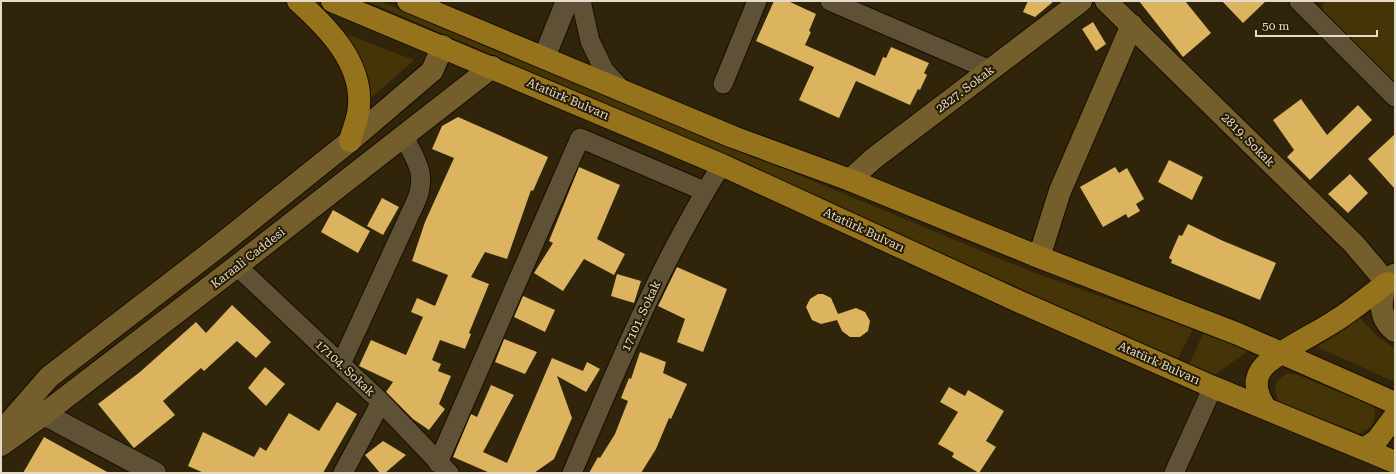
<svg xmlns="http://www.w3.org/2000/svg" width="1396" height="474" font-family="'Roboto Serif',serif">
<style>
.green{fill:#463409}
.building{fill:#dcb460}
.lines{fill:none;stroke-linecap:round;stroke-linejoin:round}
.minor-casing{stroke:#180d00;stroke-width:21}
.tertiary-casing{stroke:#180d00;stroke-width:24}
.secondary-casing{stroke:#180d00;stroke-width:24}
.trunk-casing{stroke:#180d00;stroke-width:24}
.minor{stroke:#5e5136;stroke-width:19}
.tertiary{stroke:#5e5136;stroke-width:22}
.secondary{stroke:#735e2c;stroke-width:22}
.trunk{stroke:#95721c;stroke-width:22}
.labels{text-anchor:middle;stroke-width:4;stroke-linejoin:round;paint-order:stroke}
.street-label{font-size:12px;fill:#e3dbcc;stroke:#261b02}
</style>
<rect width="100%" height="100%" fill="#30240a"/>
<path class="green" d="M366,1H380L1032,272L1193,329L1177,360L724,154Z
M1395,1V84L1392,86L1323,12V2Z
M346,34L414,60L370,99L365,69Z
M1360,318L1377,336L1395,349V376L1393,381L1319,348L1318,346Z
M1204,332L1246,348L1248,351L1214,375L1189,364Z
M1286,374H1295L1374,406C1378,419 1372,429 1359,433L1280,403C1272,391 1274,381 1286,374Z"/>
<path class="building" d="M774,1H788L816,14L809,31L811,32L805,45L875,76L883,57L886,58L891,47L929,63L924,73L927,75L920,90L918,89L910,105L856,81L839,118L799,100L814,67L756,41Z
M1028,1H1054L1035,17L1023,12Z
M1139,1H1185L1211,33L1183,57Z
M1222,1H1266L1243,23Z
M1093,22L1106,44L1096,51L1082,29Z
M1301,99L1327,135L1358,105L1372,120L1310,180L1287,157L1294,150L1273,120Z
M458,117L548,157L533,191L531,190L507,259L485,252L471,277L489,284L469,333L471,334L465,349L440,340L432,360L441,364L438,371L451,376L439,404L445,409L429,430L413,419L386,392L393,382L359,366L371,340L406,355L423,317L411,312L417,298L435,306L448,275L412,261L425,222L454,158L432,149L442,126Z
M1395,134V189L1368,159Z
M1169,160L1203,177L1192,200L1158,182Z
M579,167L620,185L597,239L625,254L614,275L584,259L563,291L534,273L553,243L549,241Z
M1115,167L1119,173L1127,168L1144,199L1136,204L1140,211L1128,218L1126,214L1103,227L1080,187Z
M1350,174L1368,193L1348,213L1328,194Z
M382,198L399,207L383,235L367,226Z
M333,210L370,231L358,253L321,232Z
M1188,224L1221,240L1276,263L1260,300L1171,263L1172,260L1169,258L1179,235L1182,236Z
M677,267L727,289L703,352L677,342L685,319L658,306Z
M617,274L641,281L634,303L611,296Z
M818,294H823L831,298L838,314L856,308L865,312L870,321L868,331L860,337H850L842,331L837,320L821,324L812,320L806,307L810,299Z
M523,296L555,310L545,332L514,317Z
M232,305L271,342L256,358L237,341L204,371L201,368L163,401L175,415L134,448L133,447L98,404L140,372L196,322L206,333Z
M504,339L537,352L525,374L495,362Z
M640,352L666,362L663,373L687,384L671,419L669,418L656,449L641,473H589L598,457L600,458L615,434L628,401L621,398L629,378L631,379Z
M552,358L583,371L587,362L600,369L586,392L557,376L572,418L554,459L534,473H490L453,457L471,414L477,417L491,385L514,395L483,452L507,463Z
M265,367L285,384L266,406L248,388Z
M949,387L965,396L968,390L1004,411L986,441L996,447L979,473L952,457L954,453L938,444L958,412L940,402Z
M337,402L357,414L323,473H204L188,466L203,432L254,457L260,447L266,451L289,413L319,431Z
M44,437L109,473H23Z
M383,441L406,455L385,473H380L365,455Z"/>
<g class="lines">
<defs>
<path id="minor" d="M581,1L590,41L604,70L622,90
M830,1L990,70
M1299,1L1395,97
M723,84L757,1
M237,266L381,402L449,473
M341,364L417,199C427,172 415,160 404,136
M438,463L580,138L704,191
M343,473L381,402
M572,473C604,399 635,324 672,252C688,222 703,193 722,165
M1174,473L1213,387"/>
<path id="tertiary" d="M544,58L567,1
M44,414L155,473"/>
<path id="secondary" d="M1106,1L1354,244L1387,283
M850,180L873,159L1081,1
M1039,257L1060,191L1132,25
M1394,275C1379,291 1376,316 1395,331
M1,432L49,377L219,246L350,141L432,71L443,46
M1,445L44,414L237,266L492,67"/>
<path id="trunk" d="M298,1C327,27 362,62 359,105C359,117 353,129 350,141
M332,1L722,165L1020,302L1213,387L1395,462
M408,1L733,137L850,180L1039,257L1238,334L1395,403
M1266,409C1258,397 1252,383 1261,370C1269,356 1319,332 1335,321C1353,310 1370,295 1387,283
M1364,449L1377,440L1395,416"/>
</defs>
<use href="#minor" class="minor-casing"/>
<use href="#tertiary" class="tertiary-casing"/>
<use href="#secondary" class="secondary-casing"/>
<use href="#trunk" class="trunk-casing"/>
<use href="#minor" class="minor"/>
<use href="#tertiary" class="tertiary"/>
<use href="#secondary" class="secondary"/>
<use href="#trunk" class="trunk"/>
</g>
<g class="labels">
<g class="street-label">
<text transform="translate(965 89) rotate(-37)" y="4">2827. Sokak</text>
<text transform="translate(568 99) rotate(23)" y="4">Atatürk Bulvarı</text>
<text transform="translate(1248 140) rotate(45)" y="4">2819. Sokak</text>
<text transform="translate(864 230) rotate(25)" y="4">Atatürk Bulvarı</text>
<text transform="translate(248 258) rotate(-38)" y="4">Karaali Caddesi</text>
<text transform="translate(641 316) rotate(-65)" y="4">17101. Sokak</text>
<text transform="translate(1159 363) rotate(24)" y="4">Atatürk Bulvarı</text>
<text transform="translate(345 368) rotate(43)" y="4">17104. Sokak</text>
</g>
</g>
<rect width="1396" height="474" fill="none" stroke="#e3dbcc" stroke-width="4"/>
<path d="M1256 30v6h121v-6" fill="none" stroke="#e3dbcc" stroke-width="2"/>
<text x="1262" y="30" font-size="12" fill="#e3dbcc" stroke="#261b02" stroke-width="3" paint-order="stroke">50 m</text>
</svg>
